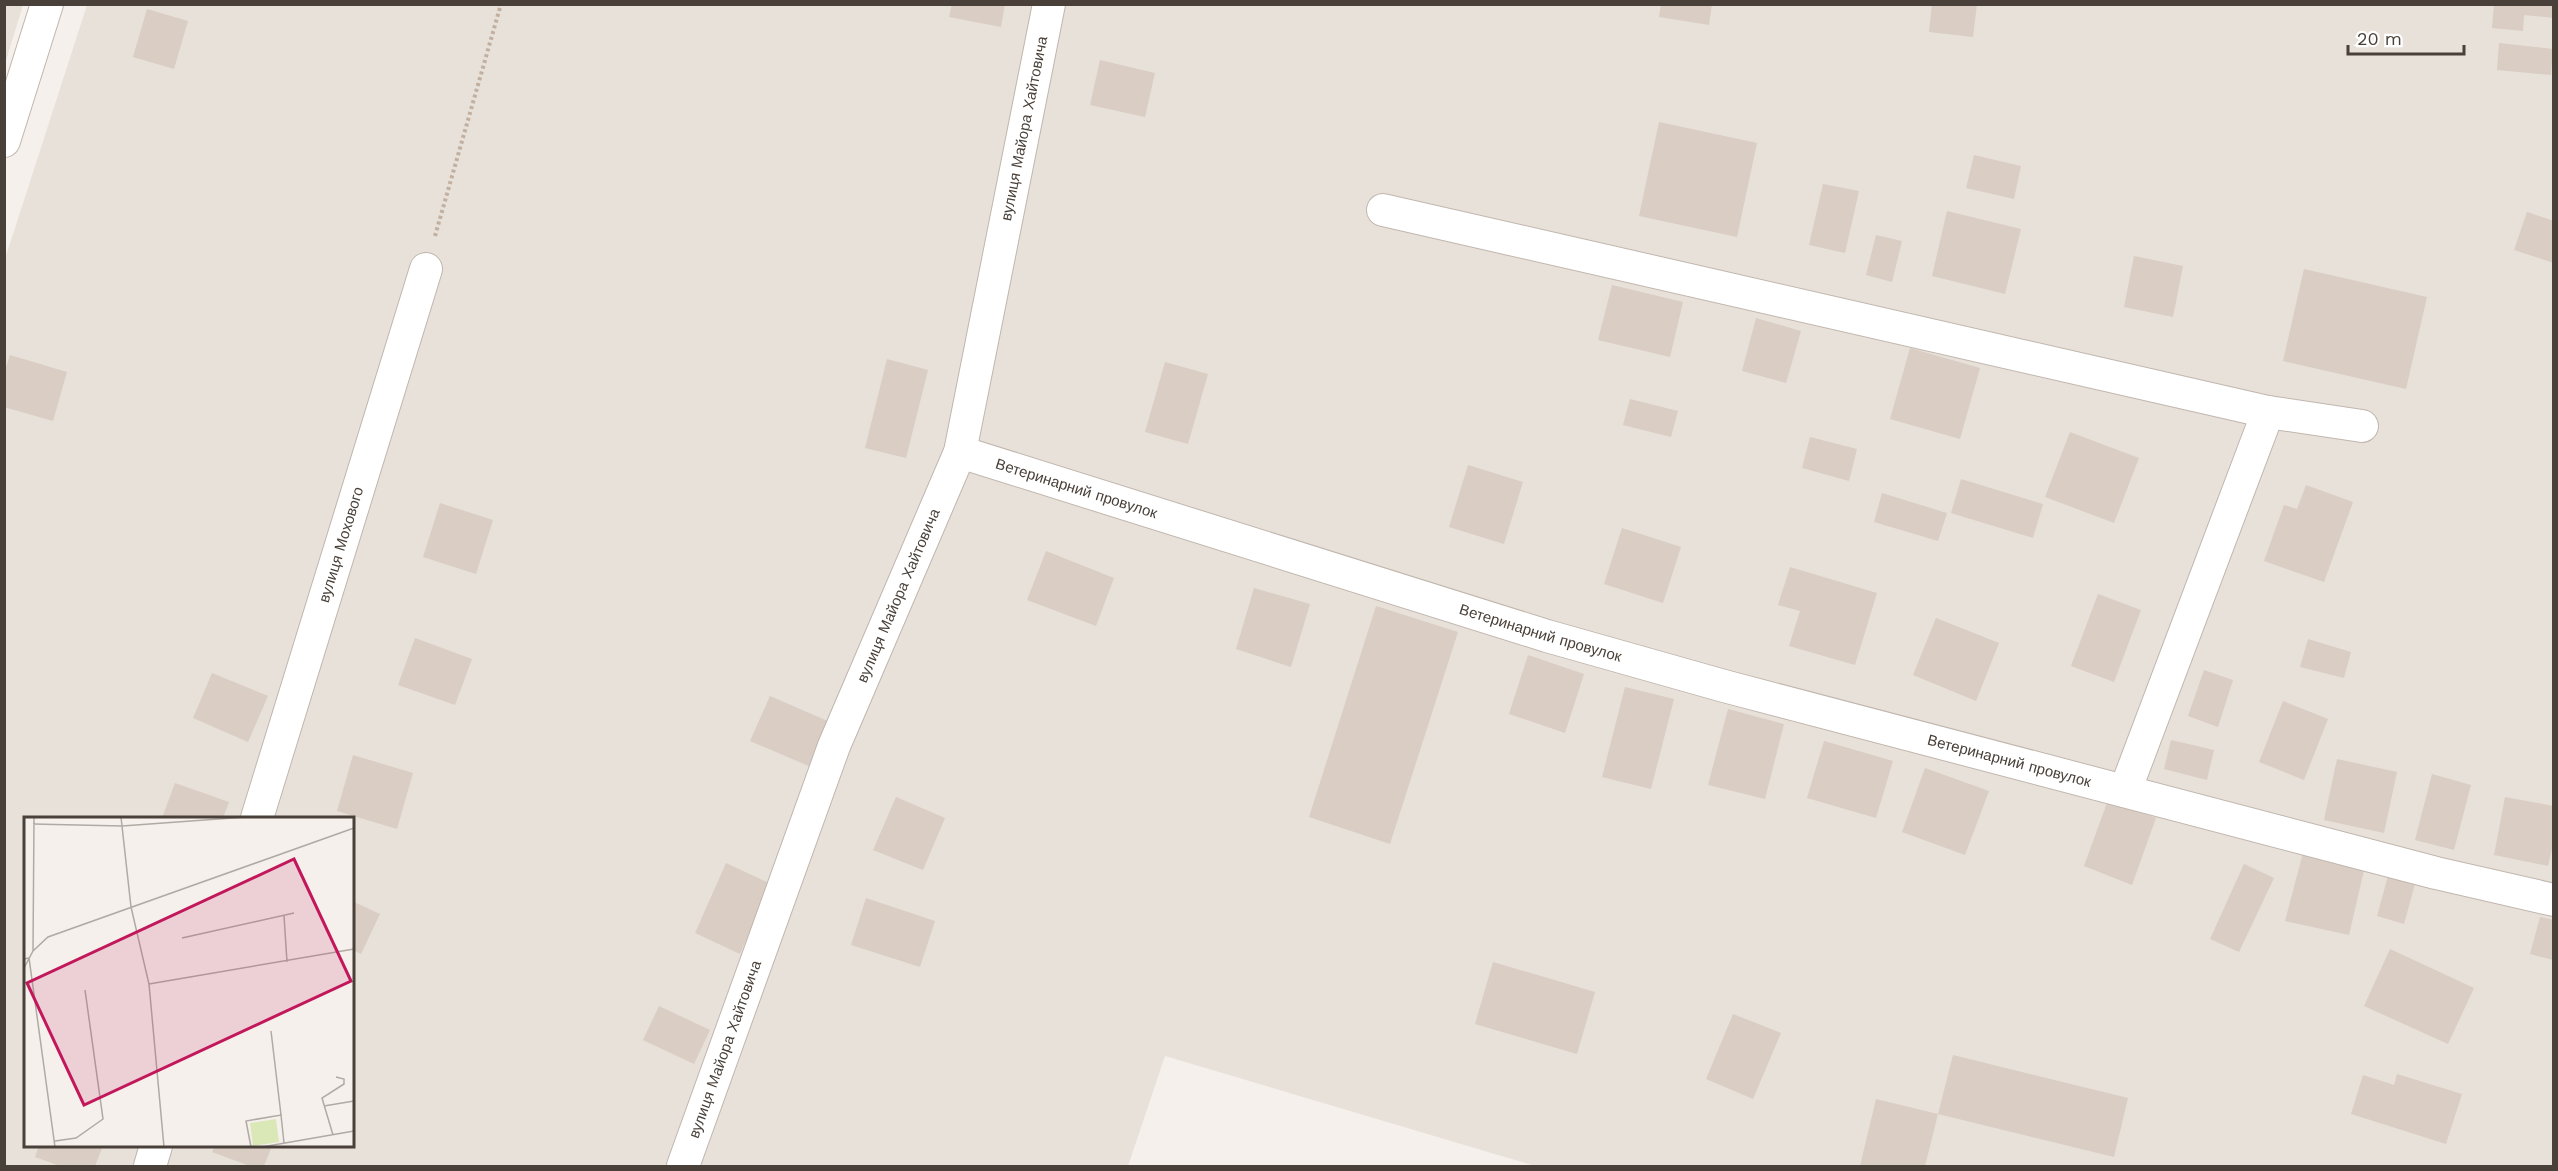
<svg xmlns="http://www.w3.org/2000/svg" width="2558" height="1171" font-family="'Work Sans',sans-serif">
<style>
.residential{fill:#e8e1d9;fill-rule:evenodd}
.building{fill:#d9cdc4}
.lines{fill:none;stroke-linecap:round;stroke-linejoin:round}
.street-casing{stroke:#c0b6ae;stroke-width:34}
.path{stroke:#c1afa0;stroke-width:4;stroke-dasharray:3 3;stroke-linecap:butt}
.street{stroke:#fff;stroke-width:32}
.labels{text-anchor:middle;stroke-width:6;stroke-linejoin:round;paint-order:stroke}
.street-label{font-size:15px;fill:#494039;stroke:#fff}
.inset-road{fill:none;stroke:#b0aaa4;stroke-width:1.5}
.view{fill:#c2185b;fill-opacity:0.15;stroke:#c2185b;stroke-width:3}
.inset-edge{fill:none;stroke:#494039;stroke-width:3}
</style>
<rect width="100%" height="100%" fill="#f5f0eb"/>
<path class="residential" d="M5,4L23,5L5,64L4,5Z
M87,5H2553V1166H1535L1165,1056L1128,1166H5V259ZM26,818H352V1146H26Z"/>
<path class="building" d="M952,4H1005L1001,27L949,17Z
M1661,4H1712L1709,25L1659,17Z
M1932,4H1977L1973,37L1929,32Z
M2494,4H2554V18L2524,15L2523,31L2492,28Z
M147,9L188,21L174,69L133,57Z
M2499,43L2553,49L2551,75L2497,70Z
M1100,60L1155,73L1145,117L1090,105Z
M1659,122L1757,143L1737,237L1639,216Z
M1974,155L2021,166L2014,199L1966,188Z
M1823,184L1859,191L1845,253L1809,245Z
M1947,211L2021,229L2005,294L1932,276Z
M2527,212L2554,221V263L2514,250Z
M1876,235L1902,241L1892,282L1866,275Z
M2134,256L2183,266L2173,317L2124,307Z
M2304,269L2427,297L2406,389L2283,361Z
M1612,285L1683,302L1670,357L1598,340Z
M1756,318L1801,331L1786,383L1742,371Z
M1910,348L1980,368L1960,439L1890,419Z
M10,355L67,372L53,421L4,407V373Z
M887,359L928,370L906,458L865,448Z
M1165,362L1208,374L1188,444L1145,432Z
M1630,399L1678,411L1671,437L1623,425Z
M2070,432L2139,458L2114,523L2045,497Z
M1810,437L1857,449L1849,481L1802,468Z
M1468,465L1523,482L1504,544L1449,527Z
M1961,479L2043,504L2033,538L1951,513Z
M2306,485L2353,502L2324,582L2264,561L2284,505L2297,509Z
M1882,493L1947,513L1938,541L1874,522Z
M440,503L493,520L476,574L423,557Z
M1622,528L1681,547L1663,603L1604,584Z
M1046,551L1114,578L1096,626L1027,600Z
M1790,567L1877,593L1855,665L1789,646L1800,611L1778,605Z
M1254,588L1310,604L1291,667L1236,649Z
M2098,594L2141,610L2114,682L2071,666Z
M1376,606L1458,632L1390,844L1309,817Z
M1936,618L1999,643L1976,701L1913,675Z
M415,638L472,659L455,705L398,685Z
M2308,639L2351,652L2344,678L2300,667Z
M1528,655L1584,674L1565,733L1509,714Z
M2204,670L2233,680L2218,727L2188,716Z
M212,673L268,696L248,742L193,718Z
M1625,687L1674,699L1651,789L1602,777Z
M770,696L830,722L811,767L750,741Z
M2283,701L2328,719L2304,780L2259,762Z
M1728,709L1784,724L1765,799L1708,785Z
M2171,740L2214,750L2207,780L2164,769Z
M1824,741L1893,761L1876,818L1807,798Z
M353,755L413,773L397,829L337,811Z
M2337,759L2397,772L2384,833L2324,820Z
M1925,768L1989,791L1965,855L1902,832Z
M2432,774L2471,785L2454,850L2415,840Z
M175,783L229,802L223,818H162Z
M896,797L945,818L923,870L873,850Z
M2505,797L2554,806V840L2548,866L2494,855Z
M2108,800L2156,818L2132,885L2084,866Z
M2303,853L2365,866L2349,935L2285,921Z
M726,863L771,884L740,954L695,933Z
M2244,864L2274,878L2239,952L2210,939Z
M2388,876L2415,884L2404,924L2377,916Z
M866,898L935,921L920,967L851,945Z
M352,901L380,914L361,954L352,950Z
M2540,917L2554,920L2553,960L2530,954Z
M2390,949L2474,988L2448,1044L2364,1006Z
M1493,962L1595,992L1577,1054L1475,1024Z
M659,1006L710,1030L694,1064L643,1040Z
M1733,1014L1781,1033L1753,1099L1706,1079Z
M1953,1055L2128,1098L2114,1157L1938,1114Z
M2397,1074L2462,1094L2446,1144L2351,1114L2363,1075L2394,1085Z
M1876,1099L1938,1114L1925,1166H1860Z
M39,1146H103L95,1166H60L35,1157Z
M215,1146H272L264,1166H250L212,1152Z"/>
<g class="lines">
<defs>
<g id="street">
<path d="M4,141L47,4"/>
<path d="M1383,210L2268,412L2362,426"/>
<path id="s1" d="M960,452L1547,636L1724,686L2436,873L2554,900"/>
<path d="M2125,791L2268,412"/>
<path id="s2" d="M257,818L426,269"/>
<path d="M150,1166L156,1146"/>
<path id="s3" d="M683,1166L834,746L960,452L1049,4"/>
</g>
</defs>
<use href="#street" class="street-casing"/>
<path class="path" d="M435,236L501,4"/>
<use href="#street" class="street"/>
</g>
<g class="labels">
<g class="street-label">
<text dy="5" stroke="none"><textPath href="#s3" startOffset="1096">вулиця Майора Хайтовича</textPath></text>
<text dy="5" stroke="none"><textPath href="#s1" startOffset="122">Ветеринарний провулок</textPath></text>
<text dy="5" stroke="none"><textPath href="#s2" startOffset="286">вулиця Мохового</textPath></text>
<text dy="5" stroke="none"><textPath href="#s3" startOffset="610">вулиця Майора Хайтовича</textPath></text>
<text dy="5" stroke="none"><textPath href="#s1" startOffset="608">Ветеринарний провулок</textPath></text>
<text dy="5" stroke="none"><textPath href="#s1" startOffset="1094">Ветеринарний провулок</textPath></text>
<text dy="5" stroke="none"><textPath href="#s3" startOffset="124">вулиця Майора Хайтовича</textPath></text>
</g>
</g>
<g transform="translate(24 817)">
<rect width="330" height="330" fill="#f5f0eb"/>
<path d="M252,302L255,325L229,329L226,306Z" fill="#dae7b6"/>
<path class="inset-road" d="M97,0L107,90L125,167L140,330M9,7L98,9L222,0M260,99L263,145M158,121L270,96M9,134L10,0M0,142L5,141L31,330M0,151L9,134L24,120L330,11M125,167L330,132M247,214L257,298M300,289L330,284M309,318L298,281L320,267V262L312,260M31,324L52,321L79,302L61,173M227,330L222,304L257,298L260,326M238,330L330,314"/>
<path class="view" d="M270,42L327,164L60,288L3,166Z"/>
<rect width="330" height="330" class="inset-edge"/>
</g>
<rect width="2558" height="1171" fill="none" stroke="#494039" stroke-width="12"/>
<path d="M2348 45v9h116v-9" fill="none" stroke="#494039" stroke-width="3"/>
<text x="2357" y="45" font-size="18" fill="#494039" stroke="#ffffff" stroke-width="4.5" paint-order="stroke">20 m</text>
</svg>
